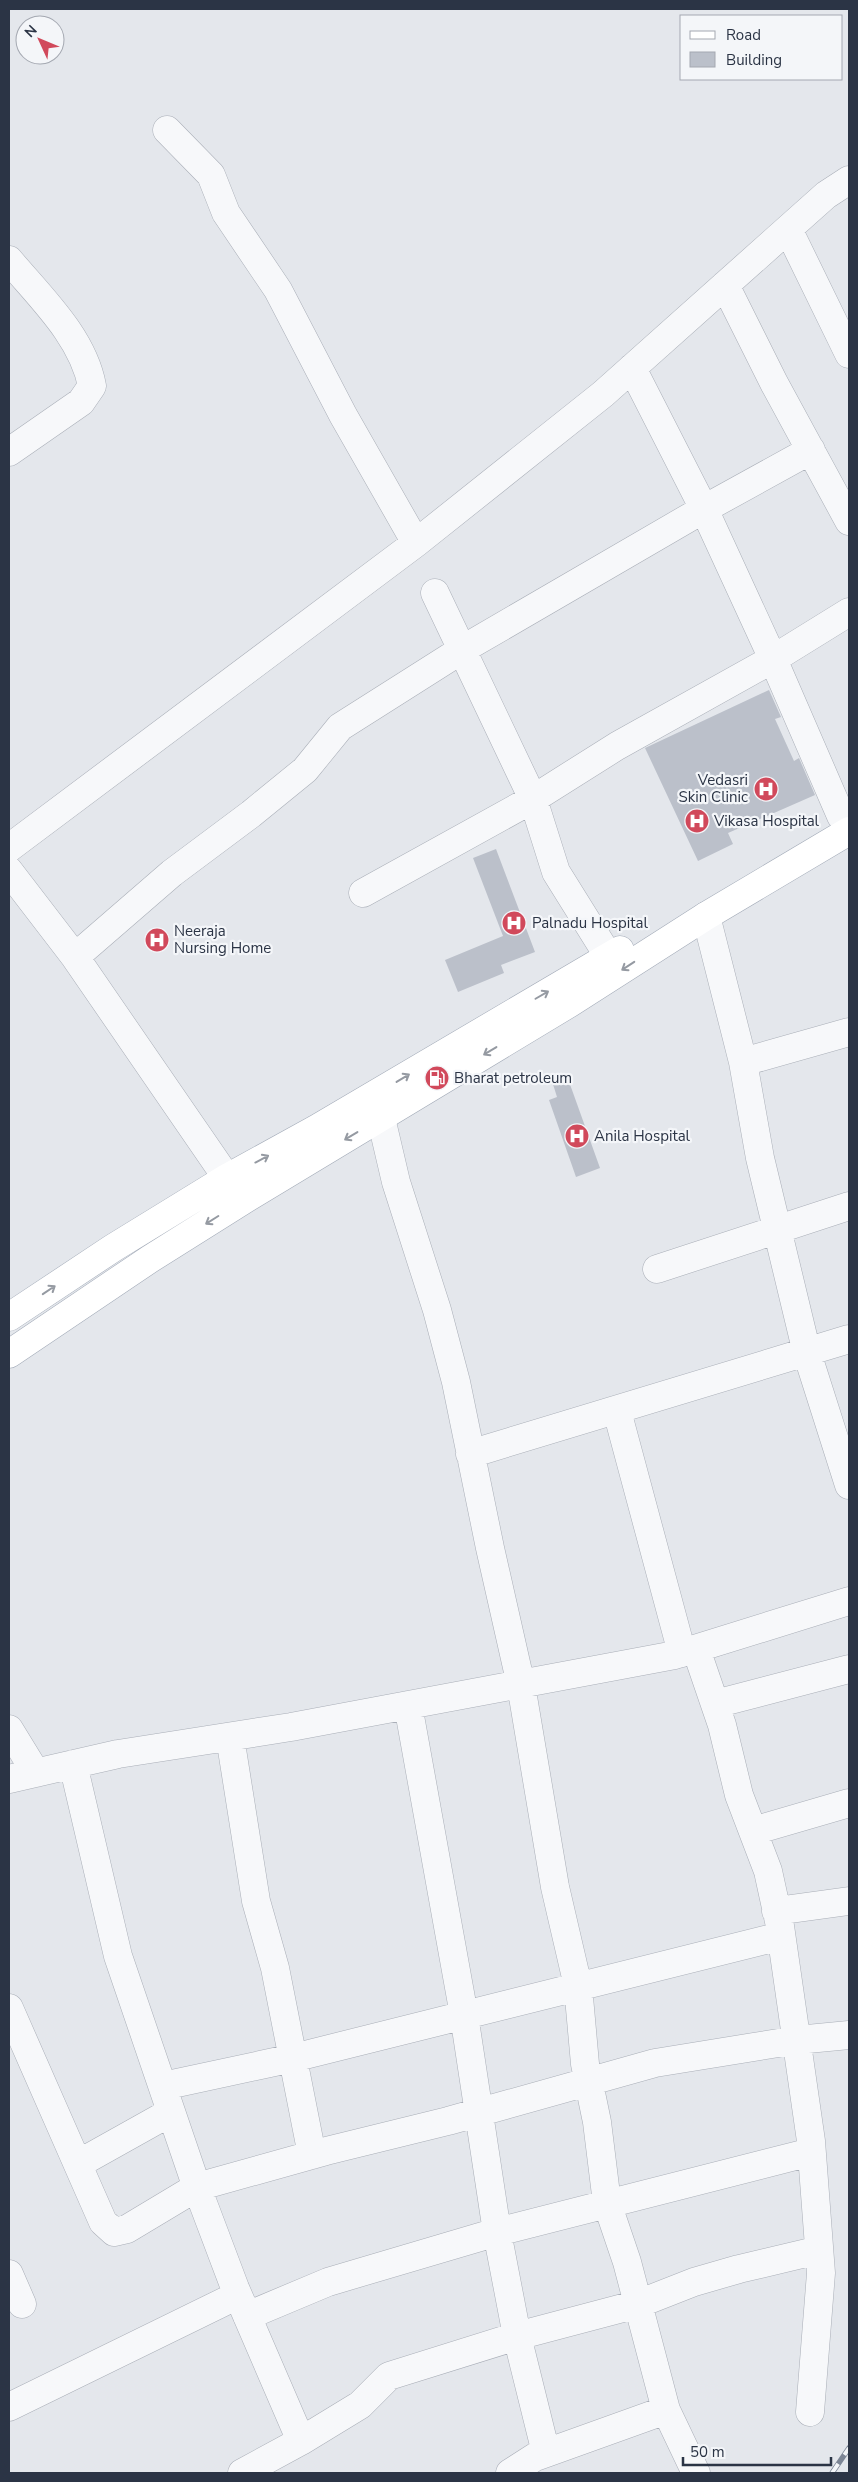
<svg xmlns="http://www.w3.org/2000/svg" width="858" height="2482" font-family="'Nunito Sans',sans-serif">
<style>
.building{fill:#bbc0ca}
.lines{fill:none;stroke-linecap:round;stroke-linejoin:round}
.minor-casing{stroke:#a9aeb7;stroke-width:29}
.major-casing{stroke:#a3abb8;stroke-width:29}
.minor{stroke:#f7f8fa;stroke-width:28}
.major{stroke:#fff;stroke-width:28}
.rail-casing{stroke:#7d8696;stroke-width:5.5}
.rail{stroke:#f4f6f9;stroke-width:4;stroke-dasharray:11;stroke-linecap:butt}
.oneway{stroke:#959aa2}
.labels{text-anchor:middle;stroke-width:4.5;stroke-linejoin:round;paint-order:stroke}
.poi-label{font-size:15px;fill:#2b3445;stroke:#f4f6f9;text-anchor:start}
</style>
<rect width="100%" height="100%" fill="#e4e7ec"/>
<path class="building" d="M769,690L781,717L775,719L794,761L799,758L815,795L728,833L733,844L698,861L645,748Z
M496,849L535,952L501,965L504,973L458,992L445,960L503,936L473,858Z
M567,1076L600,1168L576,1177L549,1100L557,1097L552,1081Z"/>
<g class="lines">
<defs>
<path id="minor" d="M167,130L211,175L226,213L278,290L343,415L416,543
M788,229L849,354
M9,260C40,297 83,337 92,386L81,402L9,452
M725,285L774,383L849,521
M632,368L704,509L773,659L841,816
M435,593L533,799L556,872L609,957
M9,848L416,543L603,394L826,195L849,180
M9,871L75,957L227,1178
M363,893L533,799L617,746L773,659L849,612
M706,916L743,1062L760,1158L807,1353L849,1485
M75,957L172,873L251,814L305,770L340,727L463,649L704,509L811,450
M743,1062L849,1032
M381,1118L396,1182L437,1310L456,1382L490,1548L521,1685L555,1887L578,1986L585,2064L597,2122L607,2203L627,2262L666,2410L696,2473
M657,1269L849,1206
M617,1411L682,1653
M470,1454L849,1339
M696,1649L722,1725L739,1795L768,1871L780,1926L811,2141L821,2273L810,2412
M715,1704L849,1669
M408,1705L464,2015L497,2232L517,2336L546,2453
M9,1729L36,1773
M230,1737L256,1901L275,1968L312,2155
M73,1764L118,1956L195,2182L235,2288L301,2441
M9,1779L118,1754L291,1727L675,1655L849,1601
M753,1831L849,1803
M776,1911L849,1901
M9,2008L103,2222L114,2232L127,2229L197,2187L326,2151L448,2121L655,2063L797,2040L849,2035
M163,2086L293,2058L781,1936
M78,2164L171,2112
M9,2274L22,2304
M247,2316L328,2282L497,2232L811,2152
M9,2407L238,2295
M242,2473L301,2441L360,2405L389,2376L517,2336L638,2304L694,2282L739,2269L819,2250
M510,2473L535,2457L666,2410"/>
<path id="major" d="M9,1317L113,1248L227,1178L316,1129L620,950
M9,1354L150,1259L247,1198L570,1003L706,916L849,831"/>
</defs>
<use href="#minor" class="minor-casing"/>
<use href="#major" class="major-casing"/>
<use href="#minor" class="minor"/>
<use href="#major" class="major"/>
<defs>
<path id="rail" d="M832,2473L849,2448"/>
</defs>
<use href="#rail" class="rail-casing"/>
<use href="#rail" class="rail"/>
</g>
<defs><path id="oneway-shaft" d="M-6 0H5M1.5-3L5.5 0L1.5 3" fill="none" stroke-width="1.6" stroke-linecap="round" stroke-linejoin="round" transform="scale(1.25)"/></defs>
<g class="oneway">
<use href="#oneway-shaft" transform="translate(628 966) rotate(147)"/>
<use href="#oneway-shaft" transform="translate(542 995) rotate(-30)"/>
<use href="#oneway-shaft" transform="translate(490 1051) rotate(149)"/>
<use href="#oneway-shaft" transform="translate(403 1078) rotate(-31)"/>
<use href="#oneway-shaft" transform="translate(351 1136) rotate(149)"/>
<use href="#oneway-shaft" transform="translate(262 1159) rotate(-28)"/>
<use href="#oneway-shaft" transform="translate(212 1220) rotate(148)"/>
<use href="#oneway-shaft" transform="translate(49 1290) rotate(-34)"/>
</g>
<defs>
<symbol id="hospital-disc" viewBox="-11 -11 22 22"><circle r="9.5" fill="#d1495b" stroke="#f4f6f9"/><path d="M-5-5h3v3.5h4V-5h3V5h-3V1.5h-4V5h-3Z" fill="#fff"/></symbol>
<symbol id="fuel-disc" viewBox="-11 -11 22 22"><circle r="9.5" fill="#d1495b" stroke="#f4f6f9"/><path d="M-5.5-6h7V0h2V4h1.3V-2.5L3-4.5l.8-.8L6-3V5H2.5V1h-1V6h-7ZM-4.2-4.7v3.2H.2V-4.7Z" fill="#fff"/></symbol>
</defs>
<g fill-rule="evenodd">
<use href="#hospital-disc" x="752" y="775" width="28" height="28"/>
<use href="#hospital-disc" x="683" y="807" width="28" height="28"/>
<use href="#hospital-disc" x="500" y="909" width="28" height="28"/>
<use href="#hospital-disc" x="143" y="926" width="28" height="28"/>
<use href="#fuel-disc" x="423" y="1064" width="28" height="28"/>
<use href="#hospital-disc" x="563" y="1122" width="28" height="28"/>
</g>
<g class="labels">
<g class="poi-label">
<text x="748" y="785" text-anchor="end">Vedasri<tspan x="748" dy="17">Skin Clinic</tspan></text>
<text x="714" y="826">Vikasa Hospital</text>
<text x="532" y="928">Palnadu Hospital</text>
<text x="174" y="936">Neeraja<tspan x="174" dy="17">Nursing Home</tspan></text>
<text x="454" y="1083">Bharat petroleum</text>
<text x="594" y="1141">Anila Hospital</text>
</g>
</g>
<rect width="858" height="2482" fill="none" stroke="#2b3445" stroke-width="20"/>
<rect x="680" y="15" width="162" height="65" fill="#f4f6f9" stroke="#a4a8b1"/>
<rect x="690" y="31" width="25" height="8" fill="#ffffff" stroke="#a4a8b1"/>
<text x="726" y="40" font-size="15" fill="#2b3445">Road</text>
<rect x="690" y="52" width="25" height="15" fill="#bbc0ca" stroke="#a4a8b1"/>
<text x="726" y="65" font-size="15" fill="#2b3445">Building</text>
<g transform="translate(40 40) rotate(314)"><circle r="24" fill="#f4f6f9" stroke="#a4a8b1"/>
<path d="M0-4L9 19L0 12L-9 19Z" fill="#d1495b"/>
<text y="-8" font-size="14" font-weight="bold" text-anchor="middle" fill="#2b3445">N</text>
</g>
<path d="M683 2457v8h148v-8" fill="none" stroke="#2b3445" stroke-width="2.5"/>
<text x="690" y="2457" font-size="15" fill="#2b3445" stroke="#f4f6f9" stroke-width="4" paint-order="stroke">50 m</text>
</svg>
